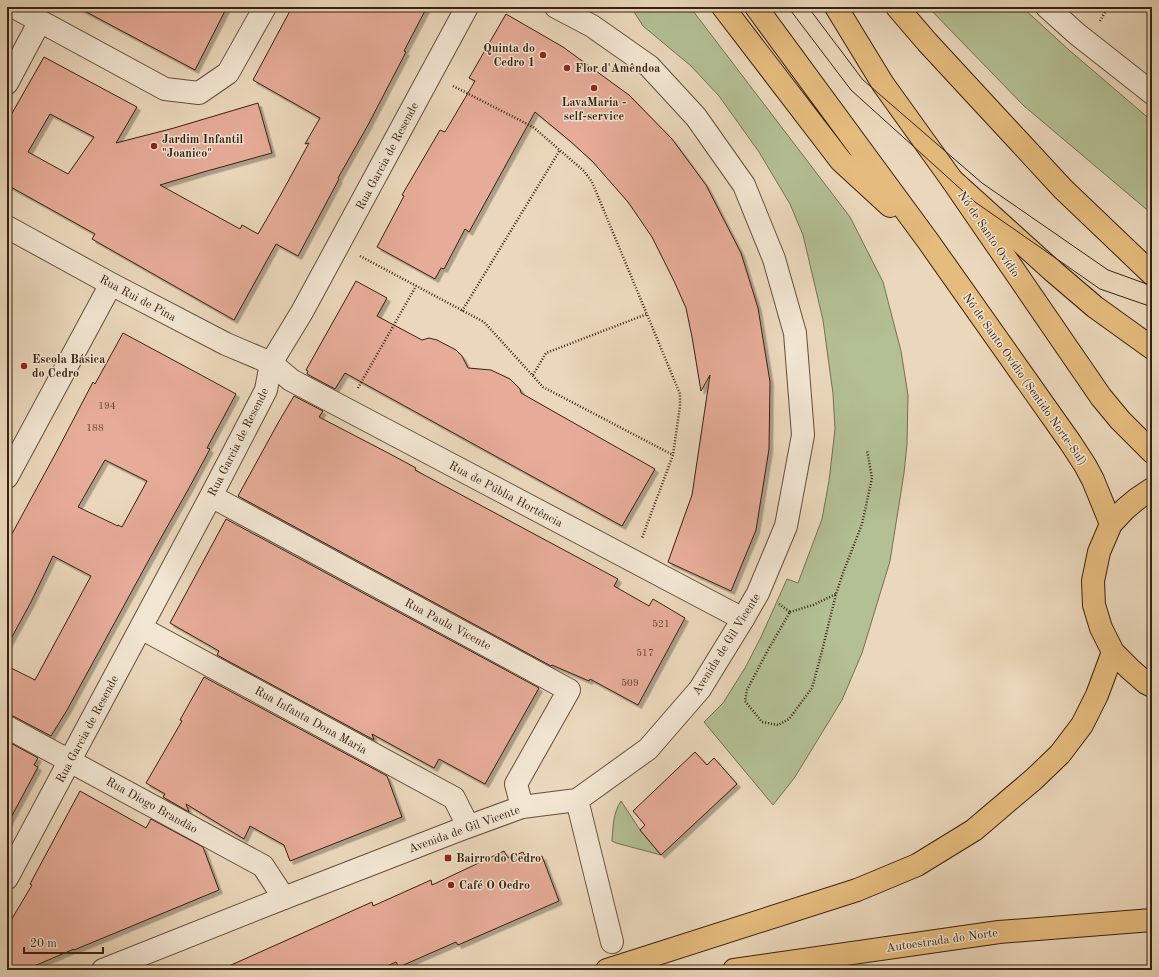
<svg xmlns="http://www.w3.org/2000/svg" width="1159" height="977" font-family="'Old Standard TT',serif">
<style>
.green{fill:#b3bf94;stroke:#757052}
.building{fill:#e7ac99;stroke:#372110;fill-rule:evenodd;filter:url(#shadow)}
.lines{fill:none;stroke-linecap:round;stroke-linejoin:round}
.minor-casing{stroke:#644f3b;stroke-width:24}
.tertiary-casing{stroke:#644f3b;stroke-width:24}
.primary-casing{stroke:#372110;stroke-width:24}
.motorway-casing{stroke:#372110;stroke-width:24}
.path{stroke:#372110;stroke-width:2.5;stroke-dasharray:1 2;stroke-linecap:butt}
.minor{stroke:#f2e6d3;stroke-width:22}
.tertiary{stroke:#f2e6d3;stroke-width:22}
.primary{stroke:#e6bc7e;stroke-width:22}
.motorway{stroke:#e6bc7e;stroke-width:22}
.tram{stroke:#372110;stroke-width:1}
.poi-dot{fill:#8f2418;stroke:#f2e6d3;stroke-width:1.5}
.labels{text-anchor:middle;stroke-width:3;stroke-linejoin:round;paint-order:stroke}
.number-label{font-size:10px;fill:#634432}
.poi-label{font-size:12px;font-weight:bold;fill:#372110;stroke:#f2e6d3;text-anchor:start}
.street-label{font-size:12px;fill:#372110;stroke:#f2e6d3}
</style>
<defs>
<filter id="shadow"><feDropShadow dx="3.5" dy="3.5" stdDeviation="0" flood-color="#0004"/></filter>
</defs>
<rect width="100%" height="100%" fill="#ebd8bc"/>
<filter id="stains"><feTurbulence type="fractalNoise" baseFrequency=".005" numOctaves="4"/><feColorMatrix values="0 0 0 0 .2 0 0 0 0 .09 0 0 0 0 .02 0 0 0 .5 -.17"/></filter>
<radialGradient id="worn" r=".72"><stop offset=".6" stop-color="#630" stop-opacity="0"/><stop offset="1" stop-color="#630" stop-opacity=".3"/></radialGradient>
<path class="green" d="M631,7H690L850,217L883,282L901,351L908,395L907,444L904,473L890,561L862,653L842,700L795,777L773,805L704,722L723,703L745,668L761,637L787,579L798,583L822,519L829,481L835,429L833,394L823,320L803,235L790,204L759,152L719,96L691,66L643,26Z
M928,7H1022L1069,50L1152,121V214L1024,106Z
M621,801L640,830L661,855L616,843L612,841C613,827 613,813 621,801Z"/>
<path class="building" d="M77,7H227L195,70Z
M292,7H427L404,51L406,52L368,125L338,178L339,179L298,256L276,244L234,320L92,239L95,234L9,186L7,189V122L44,57L137,107L116,143L174,128L258,103L272,153L207,171L160,185L240,229L242,225L258,234L280,196L309,143L305,144L320,118L253,80ZM50,114L94,137L68,174L28,152Z
M506,14L563,47L629,95L672,139L706,185L741,253L758,308L770,382L769,449L756,530L731,591L668,562L692,495L710,375L701,391L692,337L686,308L674,281L652,237L628,202L592,161L570,141L535,112L469,232L465,229L444,269L441,268L435,279L377,247L404,196L402,195L440,130L445,132L475,81L469,78Z
M356,281L387,298L377,316L422,340L429,338L437,340L456,350L462,356L468,368L491,370L510,379L520,389L521,393L655,469L622,526L345,373L335,389L307,374L308,371L306,370Z
M123,333L214,382L236,394L207,448L210,449L189,488L157,545L67,710L51,736L13,716L7,715V666L35,680L91,576L53,556L31,602L7,646V543L58,449L93,382L95,384ZM105,460L147,481L122,527L118,525V526L78,507Z
M294,396L323,411L319,417L392,455L416,468L415,470L618,579L614,586L649,606L653,599L685,618L638,705L590,679L589,681L552,665L551,666L238,496L278,423Z
M226,519L539,688L485,784L439,759L434,768L372,734L374,740L217,655L219,651L170,623Z
M204,677L387,776L402,817L290,861L284,845L250,826L244,839L186,804L189,812L163,797L165,794L146,783L182,721L180,720Z
M7,741L38,758L34,765L38,767L7,825Z
M695,752L707,765L714,758L737,784L661,855L640,830L645,825L633,811Z
M80,791L146,828L151,819L203,847L219,890L74,950V949L25,970H7V927L32,885L30,884Z
M504,851L508,858L523,852L528,862L542,856L559,901L458,945L456,942L399,967L396,962L378,970H220L372,902L373,906L431,880L432,885Z"/>
<g class="lines">
<defs>
<path id="minor" d="M14,7L165,89L199,93L228,73L265,7
M1047,7L1077,34L1152,93
M7,83L40,21
M7,227L111,284L226,344L271,363L291,380L743,619
M7,477L111,284
M211,496L569,690L516,784L522,807
M141,628L454,798L468,826
M7,727L263,866L284,898
M7,878L211,496L266,390L271,363L302,312L467,7"/>
<path id="tertiary" d="M577,800L612,942
M103,970L284,898L459,830L522,807L577,800L648,749L700,689L743,619L758,593L786,526L803,435L795,333L774,259L744,185L696,117L649,66L592,26L556,7"/>
<path id="primary" d="M723,7L841,161L890,206
M756,7L928,241L1070,442L1085,465L1093,480L1111,524
M836,7L883,84L952,180L1101,397L1120,420L1152,452
M1152,489L1137,499L1125,509L1111,524L1099,552L1093,581L1094,605L1101,628L1113,652L1130,669L1146,683L1152,686"/>
<path id="motorway" d="M897,7L927,42L1063,189L1152,274
M952,180L1054,272L1095,307L1152,348
M607,970L857,890L917,865L974,830L1034,779L1060,754L1082,725L1097,695L1113,652
M734,970L999,932L1152,920"/>
</defs>
<use href="#minor" class="minor-casing"/>
<use href="#tertiary" class="tertiary-casing"/>
<use href="#primary" class="primary-casing"/>
<use href="#motorway" class="motorway-casing"/>
<path class="path" d="M1100,21L1108,7
M453,86L533,127L584,171L592,182L680,394V406L673,455
M360,256L484,322L543,387L673,455L642,538
M462,311L560,150
M533,375L546,353L647,314
M358,388L416,286
M779,604L790,612L768,650L747,690L745,701L762,722L778,725L789,719L812,688L821,655L836,594L843,573L862,524L872,478L867,450
M790,612L813,605L836,594"/>
<use href="#minor" class="minor"/>
<use href="#tertiary" class="tertiary"/>
<use href="#primary" class="primary"/>
<use href="#motorway" class="motorway"/>
<path class="tram" d="M788,7L851,90L975,202L1100,289L1152,307
M808,7L863,80L982,183L1108,270L1152,286"/>
</g>
<g class="poi-dot">
<circle cx="543" cy="55" r="4"/>
<circle cx="567" cy="68" r="4"/>
<circle cx="594" cy="88" r="4"/>
<circle cx="154" cy="146" r="4"/>
<circle cx="24" cy="366" r="4"/>
<rect x="444" y="854" width="8" height="8" rx="2"/>
<circle cx="451" cy="885" r="4"/>
</g>
<g class="labels">
<g class="number-label">
<text x="107" y="409">194</text>
<text x="95" y="431">188</text>
<text x="661" y="627">521</text>
<text x="645" y="656">517</text>
<text x="630" y="686">509</text>
</g>
<g class="poi-label">
<text x="535" y="52" text-anchor="end">Quinta do<tspan x="535" dy="14">Cedro 1</tspan></text>
<text x="575" y="72">Flor d'Amêndoa</text>
<text x="594" y="106" text-anchor="middle">LavaMaria -<tspan x="594" dy="14">self-service</tspan></text>
<text x="162" y="143">Jardim Infantil<tspan x="162" dy="14">"Joanico"</tspan></text>
<text x="32" y="363">Escola Básica<tspan x="32" dy="14">do Cedro</tspan></text>
<text x="456" y="862">Bairro do Cedro</text>
<text x="459" y="889">Café O Oedro</text>
</g>
<g class="street-label">
<text transform="translate(387 156) rotate(-62)" y="4">Rua Garcia de Resende</text>
<text transform="translate(989 234) rotate(56)" y="4">Nó de Santo Ovídio</text>
<text transform="translate(138 298) rotate(28)" y="4">Rua Rui de Pina</text>
<text transform="translate(1025 379) rotate(55)" y="4">Nó de Santo Ovídio (Sentido Norte-Sul)</text>
<text transform="translate(238 442) rotate(-63)" y="4">Rua Garcia de Resende</text>
<text transform="translate(506 494) rotate(28)" y="4">Rua de Públia Hortência</text>
<text transform="translate(448 624) rotate(28)" y="4">Rua Paula Vicente</text>
<text transform="translate(726 644) rotate(-58)" y="4">Avenida de Gil Vicente</text>
<text transform="translate(311 720) rotate(29)" y="4">Rua Infanta Dona Maria</text>
<text transform="translate(87 729) rotate(-62)" y="4">Rua Garcia de Resende</text>
<text transform="translate(152 805) rotate(29)" y="4">Rua Diogo Brandão</text>
<text transform="translate(464 829) rotate(-20)" y="4">Avenida de Gil Vicente</text>
<text transform="translate(942 940) rotate(-8)" y="4">Autoestrada do Norte</text>
</g>
</g>
<rect width="1159" height="977" fill="none" stroke="#ebd8bc" stroke-width="24"/>
<rect x="8" y="8" width="1143" height="961" fill="none" stroke="#372110" stroke-width="2"/>
<rect x="12" y="12" width="1135" height="953" fill="none" stroke="#372110"/>
<path d="M24 947v6h79v-6" fill="none" stroke="#372110" stroke-width="2"/>
<text x="30" y="947" font-size="12" fill="#372110" stroke="#f2e6d3" stroke-width="3" paint-order="stroke">20 m</text>
<rect width="100%" height="100%" filter="url(#stains)"/>
<rect width="100%" height="100%" fill="url(#worn)"/>
</svg>
